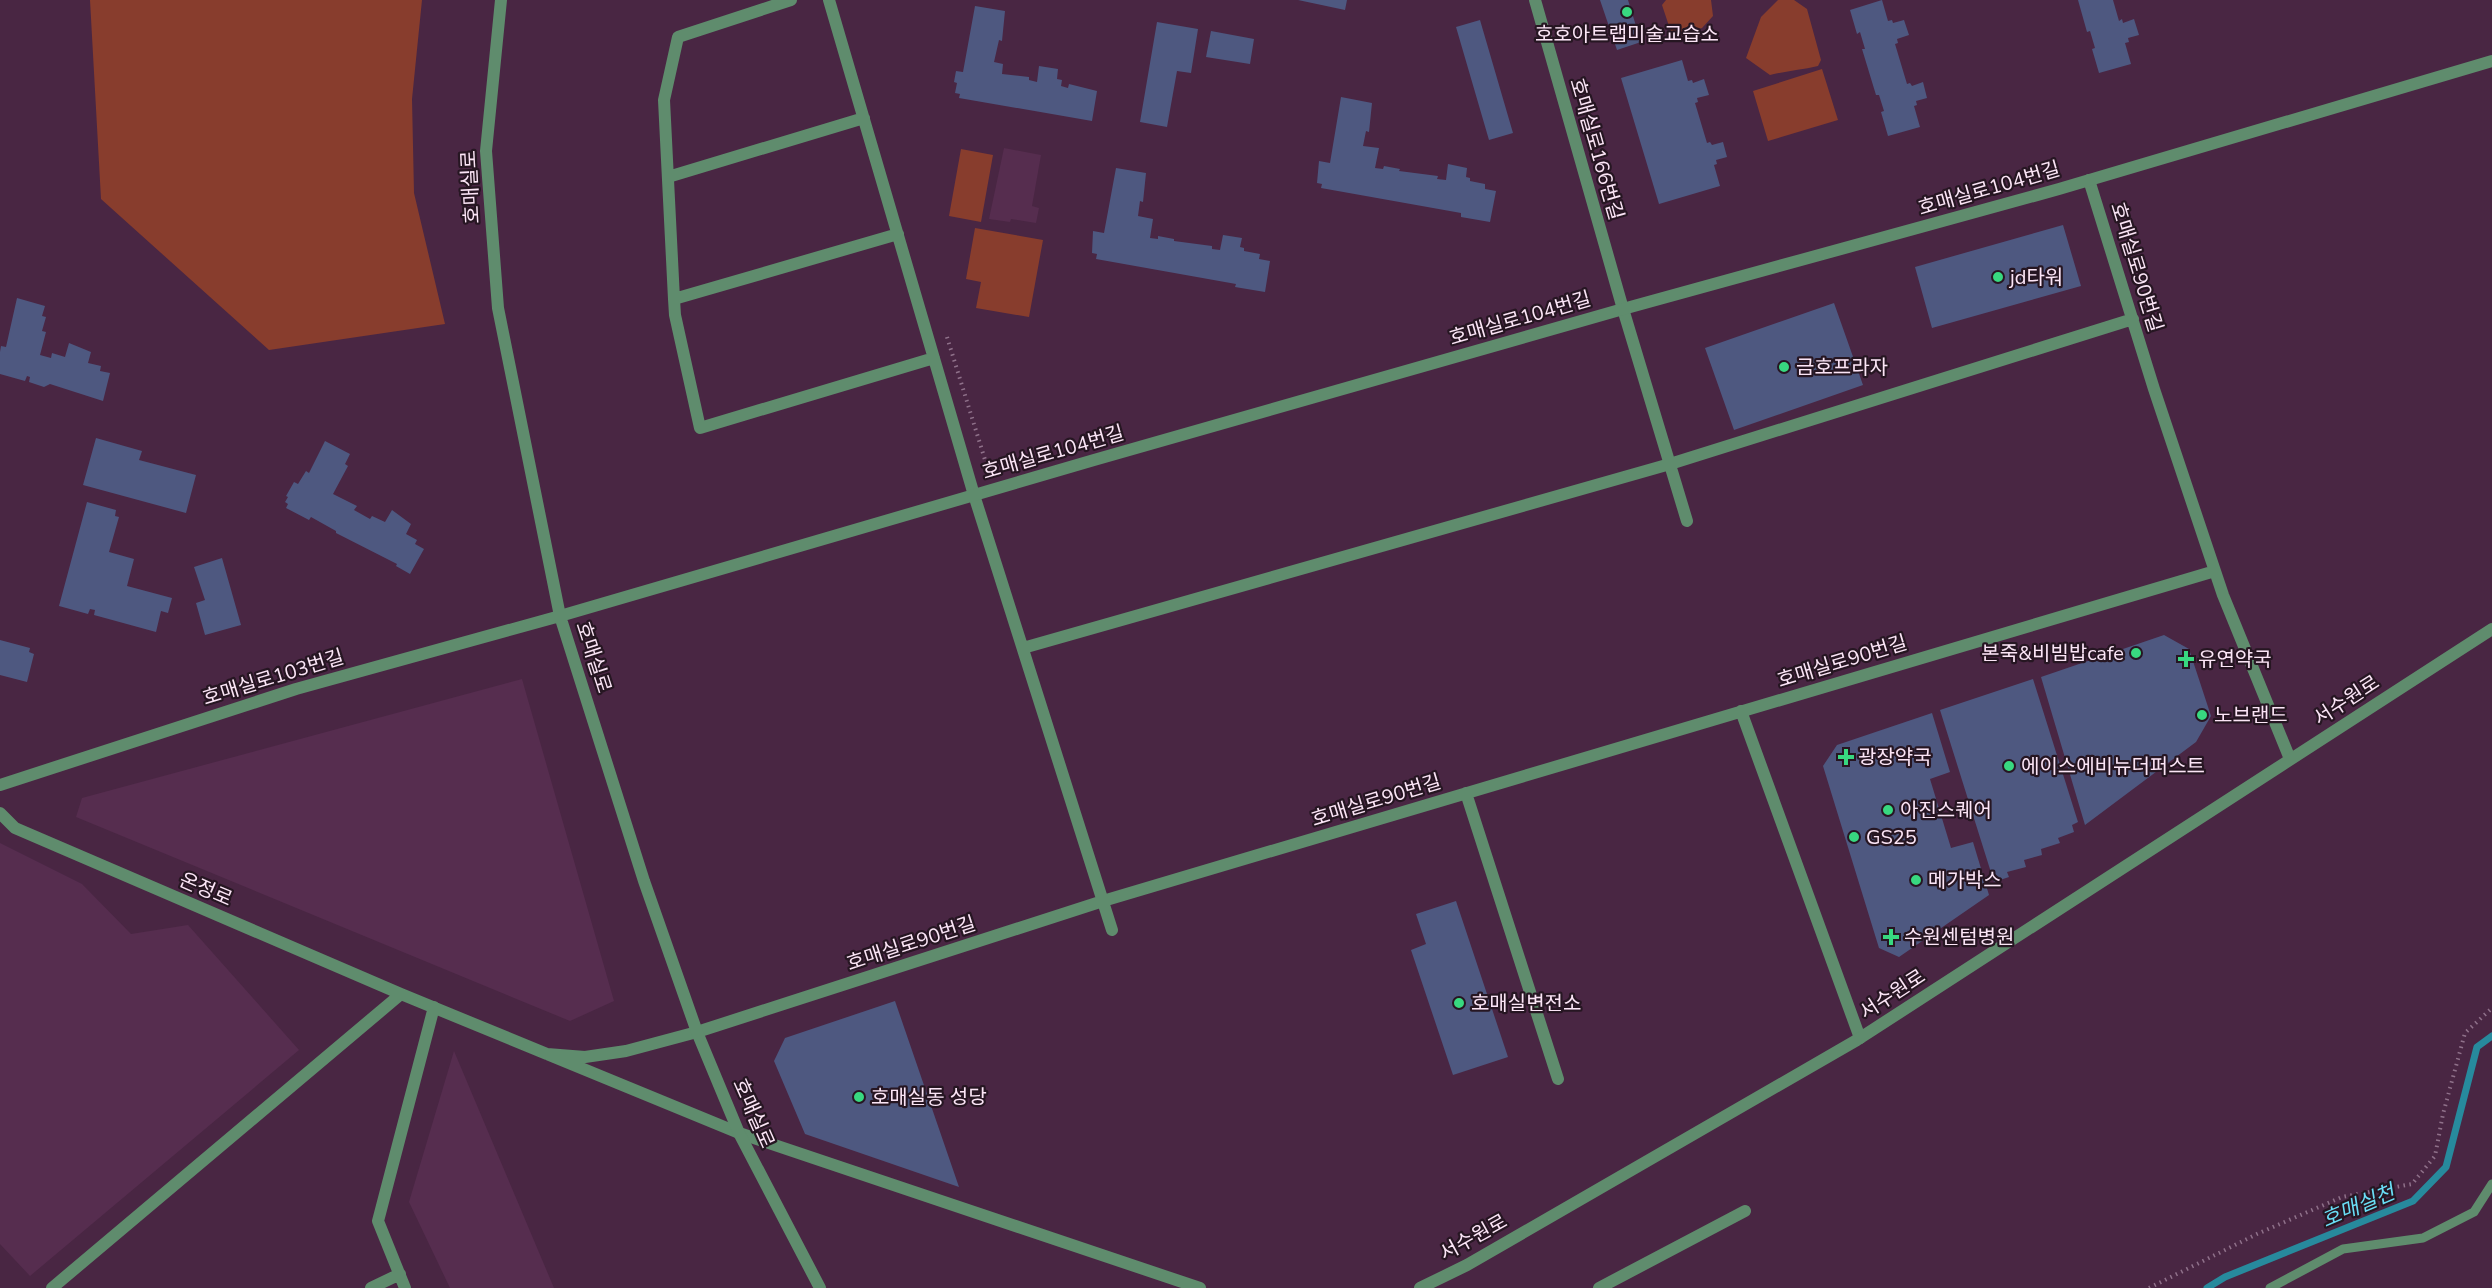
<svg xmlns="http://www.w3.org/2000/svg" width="2492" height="1288" font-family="'Nunito Sans','Noto Sans KR',sans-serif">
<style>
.built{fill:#562d4f}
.green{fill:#883d2d}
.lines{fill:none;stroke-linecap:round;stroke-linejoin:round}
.stream{stroke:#278a9d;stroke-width:7}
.building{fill:#4e5880}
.path{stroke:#8f718a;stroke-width:4;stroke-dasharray:1.5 4.5;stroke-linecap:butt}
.service{stroke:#5f8c6d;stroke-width:9}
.minor{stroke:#5f8c6d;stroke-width:12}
.tertiary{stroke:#5f8c6d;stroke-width:12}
.poi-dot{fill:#38d880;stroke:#261622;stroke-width:2}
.labels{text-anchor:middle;stroke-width:4.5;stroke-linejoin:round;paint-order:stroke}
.poi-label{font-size:20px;fill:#fbe5f6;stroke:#261622;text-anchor:start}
.street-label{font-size:20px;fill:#fbe5f6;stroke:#261622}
.water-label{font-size:21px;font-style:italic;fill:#6adef6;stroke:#261622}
</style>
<rect width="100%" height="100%" fill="#492643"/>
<path class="built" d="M1004,148L1041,155L1032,206L1039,208L1036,223L1011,219L1010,222L989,219Z
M522,679L614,1001L570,1021L76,817L82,798Z
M0,843L82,884L131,934L188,925L299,1050L30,1276L0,1244Z
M454,1051L554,1288H450L409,1202Z"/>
<path class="green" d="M90,0H422L412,99L414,193L445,324L269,350L101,199Z
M1666,0H1711L1713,16L1702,28L1673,38L1662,5Z
M1778,0H1794L1807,9L1821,60L1818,66C1801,70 1786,71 1770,75L1746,58L1761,17Z
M1822,69L1838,120L1768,141L1753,91Z
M961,149L993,155L981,222L949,216Z
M975,228L1043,240L1029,317L976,308L981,282L966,279Z"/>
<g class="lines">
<path class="stream" d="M2207,1288L2225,1277L2413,1201L2446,1167L2477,1047L2492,1036"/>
</g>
<path class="building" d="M1298,0H1347L1345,10Z
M1600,0H1628L1641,42L1617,50Z
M1882,0L1888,21L1892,20L1893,23L1904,20L1909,35L1897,39L1898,43L1895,44L1907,84L1910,83L1912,86L1923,82L1927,98L1916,101L1917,105L1914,106L1920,127L1888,136L1881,112L1884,111L1879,95H1876L1862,49H1865L1860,32L1857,34L1850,10Z
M2078,0H2113L2119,21L2122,19L2123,23L2134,19L2139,35L2128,38L2129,42L2125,43L2131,64L2099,73L2092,49L2095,48L2090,31L2087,32Z
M975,6L1005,11L1002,41L999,40L994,62L1003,64L1002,74L1029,77V80L1037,82L1039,66L1058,69L1057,79L1062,80L1061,86L1068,88L1069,84L1097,91L1092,121L959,98L960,94L955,93L957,83L954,82L956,71L963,72Z
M1480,20L1513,133L1489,140L1456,27Z
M1157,22L1198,29L1191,73L1177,71L1167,127L1140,122Z
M1211,31L1254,39L1250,64L1206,57Z
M1682,60L1688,81L1692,80L1693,83L1704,79L1709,95L1697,98L1698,102L1695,103L1707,143L1710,142L1712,145L1723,142L1727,157L1716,160L1717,164L1714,165L1720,186L1659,204L1621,78Z
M1341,97L1372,103L1369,132L1366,131L1363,146L1379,148L1375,168L1383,169L1384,166L1400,169L1399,171L1438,176L1437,179L1446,180L1448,164L1467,168L1466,177L1470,178V181L1485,184V189L1496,191L1490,222L1461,217V213L1321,188L1322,184L1317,183L1319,161L1330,163Z
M1116,168L1146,173L1143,202L1140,201L1138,216L1153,219L1150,238L1158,239V236L1174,239V241L1212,246V249L1220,250L1223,235L1242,238L1240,247L1244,248V251L1260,254L1259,259L1270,261L1265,292L1235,287L1236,284L1096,259L1097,254L1092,253L1093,231L1104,233Z
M2063,225L2081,286L1932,328L1915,267Z
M17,298L45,306L42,316L46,317L42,331L46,332L40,355L51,358L52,353L65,357L69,343L91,352L88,363L101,366L100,371L110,373L103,401L50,384L44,387L29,382L30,377L27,376L25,381L0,374V352L1,346L6,347Z
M1834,303L1863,385L1734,430L1705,348Z
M96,438L142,451L139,460L196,475L186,513L83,485Z
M325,441L350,454L345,464L348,466L333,494L357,506L354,510L370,519L372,516L385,522L392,510L411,524L406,534L417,540L415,544L424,549L410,574L396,566L397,564L336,533V531L311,517L309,520L286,508L288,504L285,502L288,497L286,496L294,482L298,484L306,471L309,473Z
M87,502L116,510L115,516L119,517L109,552L134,559L127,586L172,598L168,613L161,611L156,632L94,615L95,610L90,609L88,614L59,606Z
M222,558L241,625L205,635L196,603L205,600L194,567Z
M2164,635L2189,649L2211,716L2196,742L2085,825L2041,677Z
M0,640L30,648L29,652L34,654L27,682L0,675Z
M2033,679L2078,822L2072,825L2074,832L2058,838L2060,843L2041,849L2042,855L2024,860L2026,867L2007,872L2009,877L1994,882L1940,710Z
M1932,713L1950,772L1930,779L1951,848L1973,842L1989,895L1899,957L1879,948L1823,766L1837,745Z
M1456,901L1508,1057L1453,1075L1411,950L1426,944L1416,914Z
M895,1001L959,1187L805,1134L774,1061L785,1038Z"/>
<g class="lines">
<path class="path" d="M947,337L986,463
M2149,1288L2257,1234L2342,1197L2412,1184L2435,1156L2443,1114L2465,1033L2492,1008"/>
<path class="service" d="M2270,1288L2343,1249L2423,1238L2474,1212L2492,1184"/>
<path class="minor" d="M791,0L678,37L664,100L674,299L675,315L700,428L934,358
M829,0L974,495L1112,930
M1535,0L1623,309L1687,521
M668,177L864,118
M2089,180L2154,389L2223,595L2290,759
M674,299L898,234
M1023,648L1670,464L2133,319
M1741,711L1860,1038
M1466,793L1558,1079
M0,813L15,828L401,994L739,1133L1200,1288
M547,1054L585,1057L626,1051L697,1032L1103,901L2215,571
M52,1288L401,994
M371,1288L400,1274
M405,1288L378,1221L434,1007
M1599,1288L1745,1211"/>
<path class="tertiary" d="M501,0L486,151L498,308L560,616L644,881L697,1032L739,1133L820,1288
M0,785L296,689L560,616L1094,460L1623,309L2059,189L2492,61
M1420,1288L1467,1265L1857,1040L2492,629"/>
</g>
<g class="poi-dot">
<circle cx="1627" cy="12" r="6"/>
<circle cx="1998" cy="277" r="6"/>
<circle cx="1784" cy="367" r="6"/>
<circle cx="2136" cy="653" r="6"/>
<path d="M2183 650h6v6h6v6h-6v6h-6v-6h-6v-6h6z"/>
<circle cx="2202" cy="715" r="6"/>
<path d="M1843 748h6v6h6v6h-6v6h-6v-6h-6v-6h6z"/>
<circle cx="2009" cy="766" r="6"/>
<circle cx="1888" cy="810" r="6"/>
<circle cx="1854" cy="837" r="6"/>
<circle cx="1916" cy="880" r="6"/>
<path d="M1888 928h6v6h6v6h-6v6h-6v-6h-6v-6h6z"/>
<circle cx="1459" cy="1003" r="6"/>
<circle cx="859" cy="1097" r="6"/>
</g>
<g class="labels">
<g class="poi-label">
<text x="1627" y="41" text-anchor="middle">호호아트랩미술교습소</text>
<text x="2010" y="284">jd타워</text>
<text x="1796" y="374">금호프라자</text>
<text x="2124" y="660" text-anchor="end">본죽&amp;비빔밥cafe</text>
<text x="2198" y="666">유연약국</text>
<text x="2214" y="722">노브랜드</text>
<text x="1858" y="764">광장약국</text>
<text x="2021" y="773">에이스에비뉴더퍼스트</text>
<text x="1900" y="817">아진스퀘어</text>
<text x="1866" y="844">GS25</text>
<text x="1928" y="887">메가박스</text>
<text x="1904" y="944">수원센텀병원</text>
<text x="1471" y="1010">호매실변전소</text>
<text x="871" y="1104">호매실동 성당</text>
</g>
<g class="street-label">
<text transform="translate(1597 149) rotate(74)" y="7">호매실로166번길</text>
<text transform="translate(470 187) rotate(-93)" y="7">호매실로</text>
<text transform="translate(1989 188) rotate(-16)" y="7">호매실로104번길</text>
<text transform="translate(2137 267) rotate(73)" y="7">호매실로90번길</text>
<text transform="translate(1520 318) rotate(-16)" y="7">호매실로104번길</text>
<text transform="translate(1053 452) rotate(-16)" y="7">호매실로104번길</text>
<text transform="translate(594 657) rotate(72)" y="7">호매실로</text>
<text transform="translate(1842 661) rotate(-17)" y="7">호매실로90번길</text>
<text transform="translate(273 677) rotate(-17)" y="7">호매실로103번길</text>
<text transform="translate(2346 700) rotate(-33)" y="7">서수원로</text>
<text transform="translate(1376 800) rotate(-17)" y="7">호매실로90번길</text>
<text transform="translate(206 889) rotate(23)" y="7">온정로</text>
<text transform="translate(911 943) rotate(-18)" y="7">호매실로90번길</text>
<text transform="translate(1892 994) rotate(-33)" y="7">서수원로</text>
<text transform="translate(754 1113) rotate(66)" y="7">호매실로</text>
<text transform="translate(1473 1237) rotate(-29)" y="7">서수원로</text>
</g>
<g class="water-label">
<text transform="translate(2358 1206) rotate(-23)" y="7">호매실천</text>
</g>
</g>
</svg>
